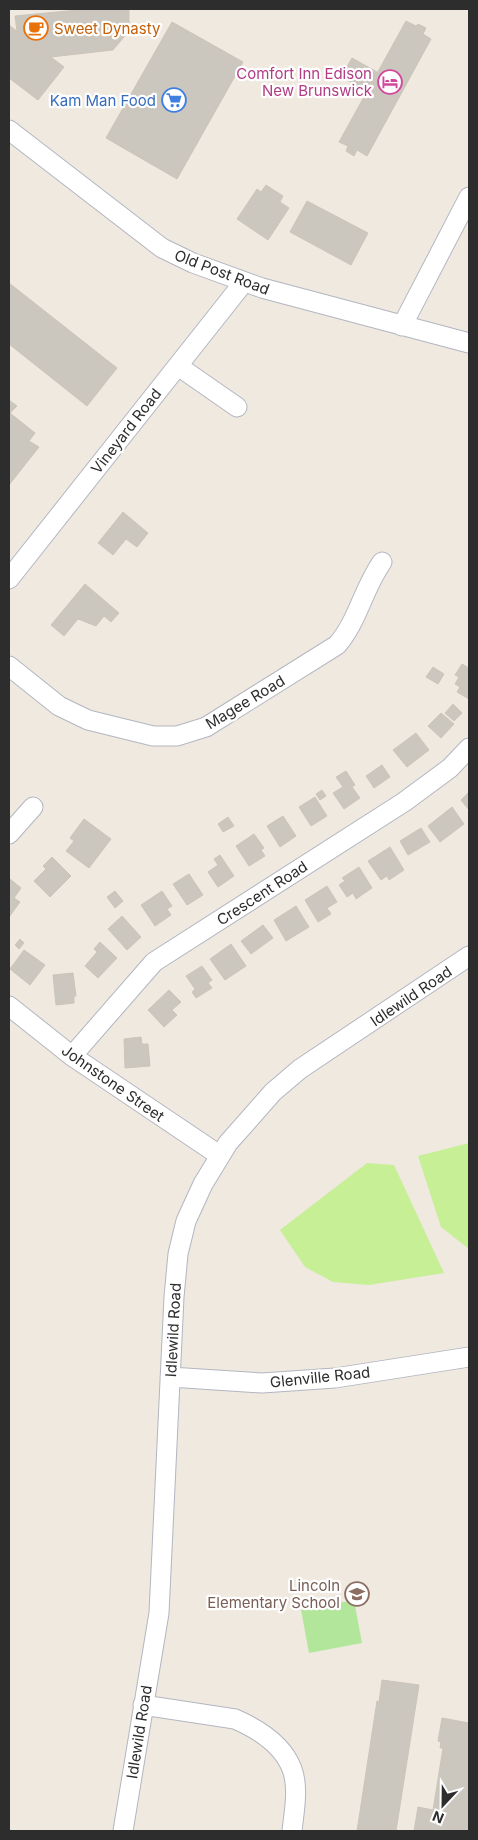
<svg xmlns="http://www.w3.org/2000/svg" width="478" height="1840" font-family="Inter,sans-serif">
<style>
.green{fill:#b2e79b}
.pitch{fill:#c6ef96}
.building{fill:#cbc7be;stroke:#cbc5b9}
.lines{fill:none;stroke-linecap:round;stroke-linejoin:round}
.minor-casing{stroke:#b3b6c1;stroke-width:21}
.minor{stroke:#fff;stroke-width:19}
.labels{text-anchor:middle;dominant-baseline:central;stroke-width:4.5;stroke-linejoin:round;paint-order:stroke}
.food-label{font-size:15px;fill:#c56008;stroke:#fff;text-anchor:start}
.hotel-label{font-size:15px;fill:#b23c85;stroke:#fff;text-anchor:end}
.shop-label{font-size:15px;fill:#366cbe;stroke:#fff;text-anchor:end}
.street-label{font-size:15px;fill:#2d2d2d;stroke:#fff}
.education-label{font-size:15px;fill:#785e54;stroke:#fff;text-anchor:end}
</style>
<rect width="100%" height="100%" fill="#efe9e0"/>
<path class="green" d="M354,1600L362,1643L309,1653L301,1610Z"/>
<path class="pitch" d="M469,1143V1249L441,1227L418,1156Z
M367,1163L394,1165L444,1273L369,1285L333,1282L305,1267L280,1230Z"/>
<path class="building" d="M88,9H129V31L113,50L51,57L17,31L15,16Z
M406,21L416,26L418,24L426,28L423,34L431,39L367,156L357,150L354,156L346,151L348,146L339,142Z
M172,22L243,62L177,179L106,138Z
M9,25L64,67L38,100L9,78Z
M352,58L377,72L367,91L341,77Z
M266,185L283,196L280,202L289,208L268,240L237,219L257,189L261,192Z
M307,201L368,233L351,265L290,232Z
M9,283L117,368L87,406L9,344Z
M9,400L17,406L10,413L35,433L29,441L39,447L9,485Z
M123,512L148,533L137,547L126,539L113,555L98,543Z
M85,584L119,613L111,622L104,616L96,626L78,619L64,636L51,625Z
M462,664L469,668V699L457,692L460,687L455,684L459,677L455,675Z
M433,667L444,674L438,684L426,677Z
M453,704L462,713L454,721L445,713Z
M441,713L454,724L441,738L428,726Z
M416,733L429,750L407,767L393,750Z
M382,765L390,777L374,788L366,776Z
M346,771L355,785L352,787L360,798L344,809L333,793L343,787L336,777Z
M322,790L326,796L320,800L316,794Z
M469,792V810L461,800Z
M315,797L327,816L311,826L299,807Z
M452,807L464,824L440,842L428,826Z
M283,816L296,836L280,847L267,826Z
M228,817L234,826L223,832L218,824Z
M84,819L111,839L89,868L66,851L74,841L70,838Z
M421,828L430,842L408,855L400,841Z
M254,834L264,848L261,850L265,856L249,866L236,846Z
M390,847L404,870L389,880L387,876L381,880L368,861Z
M220,855L234,876L218,887L208,872L218,865L214,859Z
M52,857L71,876L50,897L34,881L46,869L43,866Z
M359,867L372,888L356,899L353,893L347,897L339,885L345,881L342,878Z
M189,874L203,895L187,905L173,884Z
M10,879L21,888L14,898L20,902L9,917V881Z
M327,886L337,902L327,908L331,914L318,922L305,900Z
M115,891L123,901L115,908L107,897Z
M162,891L172,906L167,909L171,915L155,926L141,905Z
M296,906L309,927L286,941L274,920Z
M122,916L141,937L127,950L108,929Z
M263,925L273,938L251,954L241,941Z
M20,939L24,943L19,949L15,945Z
M100,942L117,958L98,978L85,966L97,952L94,949Z
M231,944L246,966L225,980L210,959Z
M24,950L45,965L30,985L10,969Z
M202,966L212,980L208,983L212,988L196,998L192,992L195,989L186,976Z
M73,973L76,996H74V1003L56,1005L53,975Z
M169,990L181,1002L172,1010L177,1015L164,1027L148,1010Z
M141,1037L142,1044H148L150,1066L125,1068L124,1039Z
M382,1680L419,1685L396,1831H357L377,1701L379,1702Z
M442,1718L469,1723V1831H414L418,1807L433,1810L443,1748H440L441,1742L438,1741Z"/>
<g class="lines">
<g class="minor-casing">
<path id="minor" d="M9,130L162,248L193,263L262,288L469,343
M402,326L469,197
M178,366L237,407
M9,579L244,282
M9,666L59,706L88,720L153,736H177L206,727L337,645C358,621 363,589 382,562
M9,834L33,807
M9,1006L72,1056L219,1155
M72,1056L154,962L404,802L450,768L469,748
M170,1377L262,1383L335,1378L469,1357
M143,1705L235,1719C258,1729 283,1745 292,1769C299,1788 294,1812 292,1831
M123,1831L159,1613L174,1297L178,1254L186,1221L203,1184L228,1143L273,1092L300,1069L469,956"/>
</g>
<use href="#minor" class="minor"/>
</g>
<defs>
<g id="cafe-ring" transform="scale(1.25)"><circle r="9.5" fill="#fff" stroke="#e8710a" stroke-width="1.5"/><path d="M-5.5-4.5H6V0H3Q3 3.5 0 3.5H-2.5Q-5.5 3.5-5.5 0ZM3-3.2v2h1.7v-2ZM-6 4.5H4V6H-6Z" fill="#e8710a"/></g>
<g id="hotel-ring" transform="scale(1.25)"><circle r="9.5" fill="#fff" stroke="#d1479c" stroke-width="1.5"/><path d="M-6-4.5h1.5V1H6V5H4.5V3h-9V5H-6ZM-4 0a1.8 1.8 0 1 1 3.6 0ZM.5 0V-2.5h3Q6-2.5 6 0Z" fill="#d1479c"/></g>
<g id="supermarket-ring" transform="scale(1.25)"><circle r="9.5" fill="#fff" stroke="#3f7fe0" stroke-width="1.5"/><path d="M-6-5.5h2.5l.6 2H6L4.5 2H-2.5L-4.4-4H-6ZM-1.5 3.2a1.3 1.3 0 1 0 .1 0ZM3 3.2a1.3 1.3 0 1 0 .1 0Z" fill="#3f7fe0"/></g>
<g id="school-ring" transform="scale(1.25)"><circle r="9.5" fill="#fff" stroke="#8d6e63" stroke-width="1.5"/><path d="M0-5L7-2L0 1L-7-2ZM-4 1L0 2.5L4 1V4Q0 6-4 4Z" fill="#8d6e63"/></g>
</defs>
<g fill-rule="evenodd">
<use href="#cafe-ring" x="36" y="28"/>
<use href="#hotel-ring" x="390" y="82"/>
<use href="#supermarket-ring" x="174" y="100"/>
<use href="#school-ring" x="357" y="1594"/>
</g>
<g class="labels">
<g class="food-label">
<text x="54" y="28">Sweet Dynasty</text>
</g>
<g class="hotel-label">
<text x="372" y="73">Comfort Inn Edison<tspan x="372" dy="17">New Brunswick</tspan></text>
</g>
<g class="shop-label">
<text x="156" y="100">Kam Man Food</text>
</g>
<g class="street-label">
<text transform="translate(222 272) rotate(21)">Old Post Road</text>
<text transform="translate(126 431) rotate(-52)">Vineyard Road</text>
<text transform="translate(245 702) rotate(-31)">Magee Road</text>
<text transform="translate(262 893) rotate(-33)">Crescent Road</text>
<text transform="translate(411 996) rotate(-34)">Idlewild Road</text>
<text transform="translate(113 1083) rotate(35)">Johnstone Street</text>
<text transform="translate(173 1330) rotate(-87)">Idlewild Road</text>
<text transform="translate(320 1377) rotate(-6)">Glenville Road</text>
<text transform="translate(139 1732) rotate(-81)">Idlewild Road</text>
</g>
<g class="education-label">
<text x="340" y="1585">Lincoln<tspan x="340" dy="17">Elementary School</tspan></text>
</g>
</g>
<rect width="478" height="1840" fill="none" stroke="#2d2d2d" stroke-width="20"/>
<g transform="translate(443 1805) rotate(202)" stroke="#ffffff" stroke-width="4" paint-order="stroke">
<path d="M0-4L9 19L0 12L-9 19Z" fill="#2d2d2d"/>
<text y="-8" font-size="14" font-weight="bold" text-anchor="middle" fill="#2d2d2d">N</text>
</g>
</svg>
